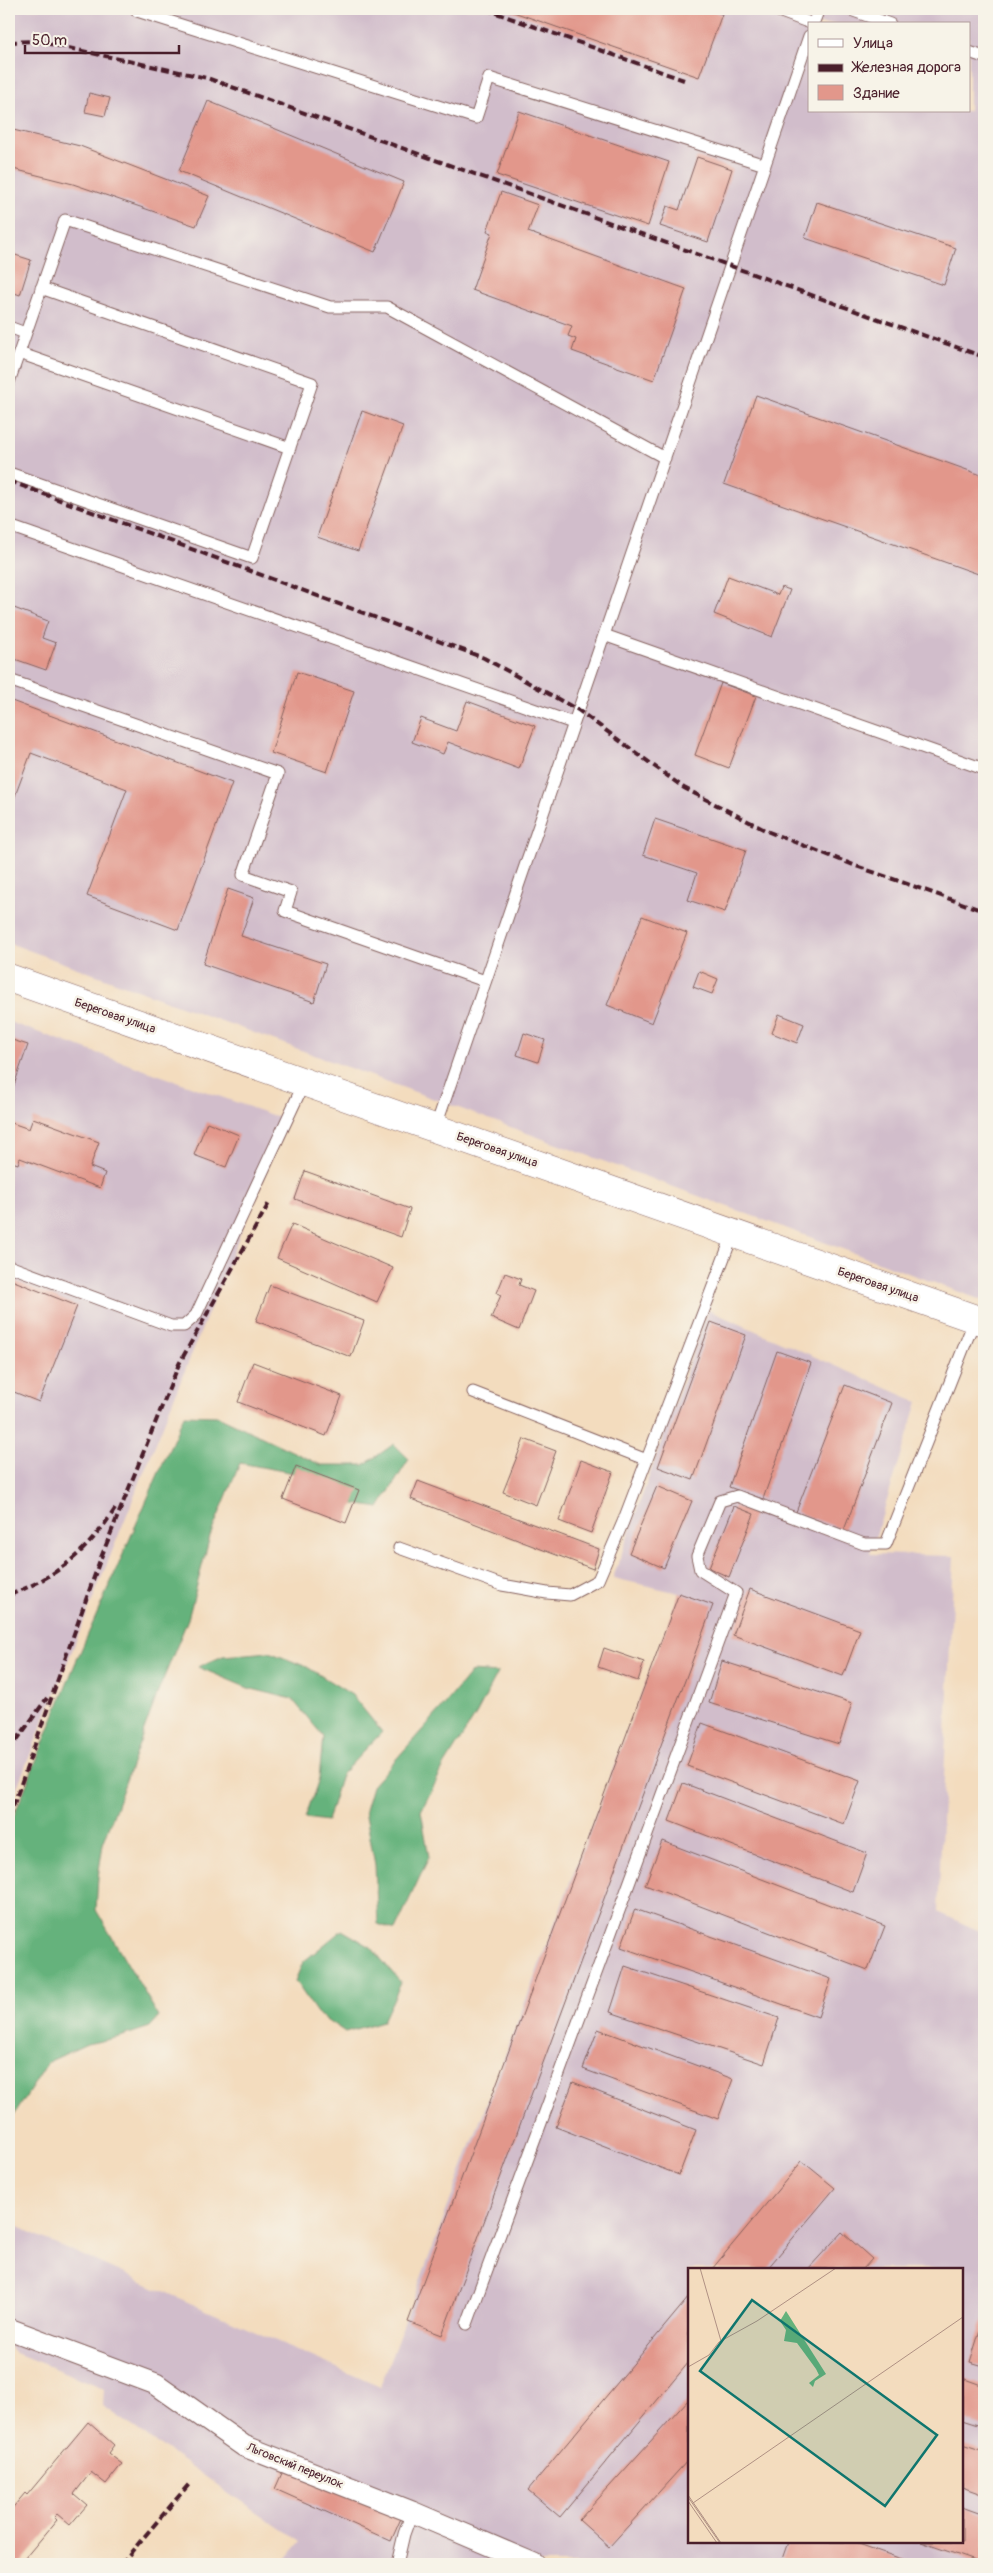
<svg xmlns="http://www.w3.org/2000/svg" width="993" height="2573" font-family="Pangolin,sans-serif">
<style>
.industrial{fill:#d1bdcb;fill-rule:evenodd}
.forest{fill:#65b27b;stroke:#586853}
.building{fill:#e2978b}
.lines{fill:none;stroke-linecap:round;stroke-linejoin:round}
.service-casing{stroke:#85615e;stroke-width:13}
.minor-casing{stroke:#85615e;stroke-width:23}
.tertiary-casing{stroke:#85615e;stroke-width:29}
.service{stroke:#fff;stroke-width:11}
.minor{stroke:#fff;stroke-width:21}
.tertiary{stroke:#fff;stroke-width:28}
.rail{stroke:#4a1f2b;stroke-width:4;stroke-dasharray:8 4;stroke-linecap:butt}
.labels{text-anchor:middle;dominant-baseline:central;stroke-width:5;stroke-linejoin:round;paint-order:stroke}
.street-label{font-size:12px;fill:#4a1f2b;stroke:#f7f3e8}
.inset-road{fill:none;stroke:#af9083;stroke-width:1}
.view{fill:#0f766e;fill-opacity:0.15;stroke:#0f766e;stroke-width:2.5}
.inset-edge{fill:none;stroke:#4a1f2b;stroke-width:2.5}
</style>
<rect width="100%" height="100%" fill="#f7f3e8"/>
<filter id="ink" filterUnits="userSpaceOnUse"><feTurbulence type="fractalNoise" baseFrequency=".02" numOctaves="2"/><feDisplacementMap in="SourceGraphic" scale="10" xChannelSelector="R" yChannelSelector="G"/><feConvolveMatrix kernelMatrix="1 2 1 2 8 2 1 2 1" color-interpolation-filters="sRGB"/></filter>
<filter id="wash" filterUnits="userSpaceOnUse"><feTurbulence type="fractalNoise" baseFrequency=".0096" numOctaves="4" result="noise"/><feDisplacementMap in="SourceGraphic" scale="20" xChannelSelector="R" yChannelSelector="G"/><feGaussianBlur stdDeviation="1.12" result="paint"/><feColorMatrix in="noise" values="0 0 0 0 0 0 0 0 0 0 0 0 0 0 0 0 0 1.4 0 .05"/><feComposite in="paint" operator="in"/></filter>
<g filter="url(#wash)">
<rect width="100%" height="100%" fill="#f3dcbe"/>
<path class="industrial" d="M9,9H984V1301L9,943ZM809,24H969V111H809Z
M9,1022L286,1120L9,1807Z
M708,1310L918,1402L870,1554L954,1556L938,1912L984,1933V2564H798L782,2559L777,2564H282L300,2542L103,2406L104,2388L13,2352L9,2346V2223L380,2387L679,1593L613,1578ZM689,2269H962V2542H689Z"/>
<path class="forest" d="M184,1415L218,1416L321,1465H364L394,1444L409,1459L379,1508L354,1504L310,1476L240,1463L210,1536L188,1619L158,1692L103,1844L98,1877L96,1910L159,2017L150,2027L120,2037L87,2044L48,2062L10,2122L9,2130V1828L75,1664Z
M269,1652L307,1667L352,1695L382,1732L341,1775L327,1821L305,1818L319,1779L323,1736L292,1699L248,1688L198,1667L223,1656Z
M472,1671L498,1673L477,1713L444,1766L421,1811L429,1857L395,1930L378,1924L375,1865L365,1810L372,1786L441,1709Z
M342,1930L371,1947L401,1983L383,2021L345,2032L317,2013L295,1981L303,1962Z"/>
<g id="blocks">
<path class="building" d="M505,9H707L722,14L699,77Z
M89,93L110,98L105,116L85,112Z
M208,101L404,182L375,252L179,171Z
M519,111L669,162L648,226L497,175Z
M9,129L80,146L209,196L196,226L73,184L9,168Z
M697,157L732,169L708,242L660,226L667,206L679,210Z
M501,192L538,205L528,232L686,289L654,380L572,351L576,339L568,336L572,326L472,290L492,233L487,231Z
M817,202L956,248L944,285L805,238Z
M9,253L31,260L20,295L9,291Z
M756,395L984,476V576L724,484Z
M362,411L403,426L358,551L317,537Z
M728,576L778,595L781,587L790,590L772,637L714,614Z
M14,608L48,621L42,638L56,643L46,670L9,657V622Z
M297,672L354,691L327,772L271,753Z
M721,683L756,696L729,768L695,755Z
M9,700L232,783L178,930L87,896L127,789L31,753L9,812Z
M467,701L535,726L519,769L448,742L443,754L412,742L421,718L456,731Z
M655,819L746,850L725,912L688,900L697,873L643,855Z
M228,889L254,898L241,936L326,964L314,1002L203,964Z
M642,916L687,933L652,1023L607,1005Z
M699,971L718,979L712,994L693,987Z
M779,1014L804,1024L797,1043L772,1033Z
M524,1033L545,1040L538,1062L517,1055Z
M9,1039L28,1045L13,1088L9,1087Z
M33,1118L99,1142L90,1167L105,1173L100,1188L20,1158L18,1164L9,1161V1122L29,1129Z
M207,1122L239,1135L226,1167L194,1155Z
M305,1171L410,1209L401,1237L295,1199Z
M292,1224L393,1268L377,1302L277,1258Z
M505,1273L521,1279L519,1285L534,1291L519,1330L491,1318L501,1295L497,1293Z
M9,1279L77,1306L39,1402L9,1390Z
M270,1285L364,1321L351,1357L256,1321Z
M711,1322L746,1335L693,1480L658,1467Z
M777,1351L811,1363L763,1499L729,1487Z
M253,1362L342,1396L326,1436L238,1402Z
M845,1385L892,1403L844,1530L796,1512Z
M524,1439L556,1451L536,1505L503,1492Z
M581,1460L613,1472L591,1533L559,1521Z
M296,1466L359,1490L346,1523L283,1499Z
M418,1481L599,1549L593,1569L411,1499Z
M657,1486L692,1501L664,1568L629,1553Z
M734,1506L754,1514L729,1577L709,1568Z
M750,1589L860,1630L843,1676L733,1635Z
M679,1593L713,1605L442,2335L408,2322Z
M604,1648L644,1662L638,1681L598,1667Z
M722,1661L852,1703L839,1744L709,1703Z
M702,1723L860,1781L844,1824L687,1766Z
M683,1783L867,1853L853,1892L669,1821Z
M662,1841L885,1926L868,1970L645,1885Z
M635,1909L831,1979L818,2017L621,1947Z
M625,1966L779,2018L764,2064L610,2012Z
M598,2029L733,2079L718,2119L583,2069Z
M573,2082L696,2130L679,2175L556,2127Z
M802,2161L835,2188L767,2269H712Z
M842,2232L872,2259L863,2269H808Z
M689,2297V2362L560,2517L528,2490Z
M984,2317V2366L970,2362Z
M962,2378L984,2386V2427L962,2420Z
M689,2399V2459L609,2547L579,2520Z
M88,2422L114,2445L108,2453L122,2464L106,2484L91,2472L74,2494L87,2505L70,2525L57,2514L54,2517L57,2520L20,2564H17L9,2557V2512L25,2493L27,2495Z
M962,2445L984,2452V2495L962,2487Z
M290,2455L406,2507L391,2541L275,2489Z
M962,2507L984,2515V2564L921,2542H962Z
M788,2542H853L916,2564H797L782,2559Z"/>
</g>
</g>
<g filter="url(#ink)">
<use href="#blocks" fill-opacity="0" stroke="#85615e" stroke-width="1"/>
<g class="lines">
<g class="service-casing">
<path id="service" d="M773,9L813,24L819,9
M848,9L890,24
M137,11L476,118L489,78L765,165
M969,52L984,57
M9,327L25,333
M19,353L290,448
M9,382L65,220L330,307H387L665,458
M9,473L252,558L312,383L41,288
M9,526L573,723
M604,635L984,769
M9,680L278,774L243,875L291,892L285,911L485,981
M435,1129L809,36
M9,1266L171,1326H184L196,1315L304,1083
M473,1392L647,1460
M399,1548L502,1585L547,1593L570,1595L598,1580L623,1522L733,1234
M467,2324L736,1593L700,1570L697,1556L720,1501L737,1496L864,1544H886L975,1319
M397,2564L404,2534L412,2512"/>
</g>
<g class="minor-casing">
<path id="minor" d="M9,2329L156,2384L244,2446L412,2512L534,2564"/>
</g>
<g class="tertiary-casing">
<path id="tertiary" d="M9,978L984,1322"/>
</g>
<use href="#service" class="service"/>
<use href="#minor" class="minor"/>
<use href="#tertiary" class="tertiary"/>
<path class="rail" d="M485,9L684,80
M9,42L36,41L207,78L984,357
M9,481L484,658L578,710L684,788L769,832L856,866L984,911
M9,1595C57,1577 87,1552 115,1509
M9,1751L47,1698
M9,1818L100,1560L179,1364L269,1203
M121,2564L190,2483"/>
</g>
</g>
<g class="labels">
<g class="street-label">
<text transform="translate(115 1016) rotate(19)">Береговая улица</text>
<text transform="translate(497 1150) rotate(19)">Береговая улица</text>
<text transform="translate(878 1285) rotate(19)">Береговая улица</text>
<text transform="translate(295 2466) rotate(22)">Льговский переулок</text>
</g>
</g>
<g transform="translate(688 2268)">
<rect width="275" height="275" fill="#f3dcbe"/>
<path d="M98,43L138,106L127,113L125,119L121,115L131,107L128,101L109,75L96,73L98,62L92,53Z" fill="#65b27b"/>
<path class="inset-road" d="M12,0L33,73M0,99L21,87L31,74L69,53L148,0M0,227L33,275M0,229L32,275M0,233L29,275M5,235L275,49"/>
<path class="view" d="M64,32L249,167L197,238L12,103Z"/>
<rect width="275" height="275" class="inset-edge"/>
</g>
<rect width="993" height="2573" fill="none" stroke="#f7f3e8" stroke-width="30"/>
<rect x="808" y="22" width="162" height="90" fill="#f7f3e8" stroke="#b29e9c"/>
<rect x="818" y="39" width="25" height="8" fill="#ffffff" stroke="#b29e9c"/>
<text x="853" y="48" font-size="15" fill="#4a1f2b">Улица</text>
<rect x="818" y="64" width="25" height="8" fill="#4a1f2b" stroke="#b29e9c"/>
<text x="853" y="72" font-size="15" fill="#4a1f2b">Железная дорога</text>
<rect x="818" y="85" width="25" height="15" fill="#e2978b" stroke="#b29e9c"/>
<text x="853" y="98" font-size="15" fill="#4a1f2b">Здание</text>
<path d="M25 45v8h154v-8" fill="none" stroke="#4a1f2b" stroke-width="2.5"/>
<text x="32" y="45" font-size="15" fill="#4a1f2b" stroke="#f7f3e8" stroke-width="4" paint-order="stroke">50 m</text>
</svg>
